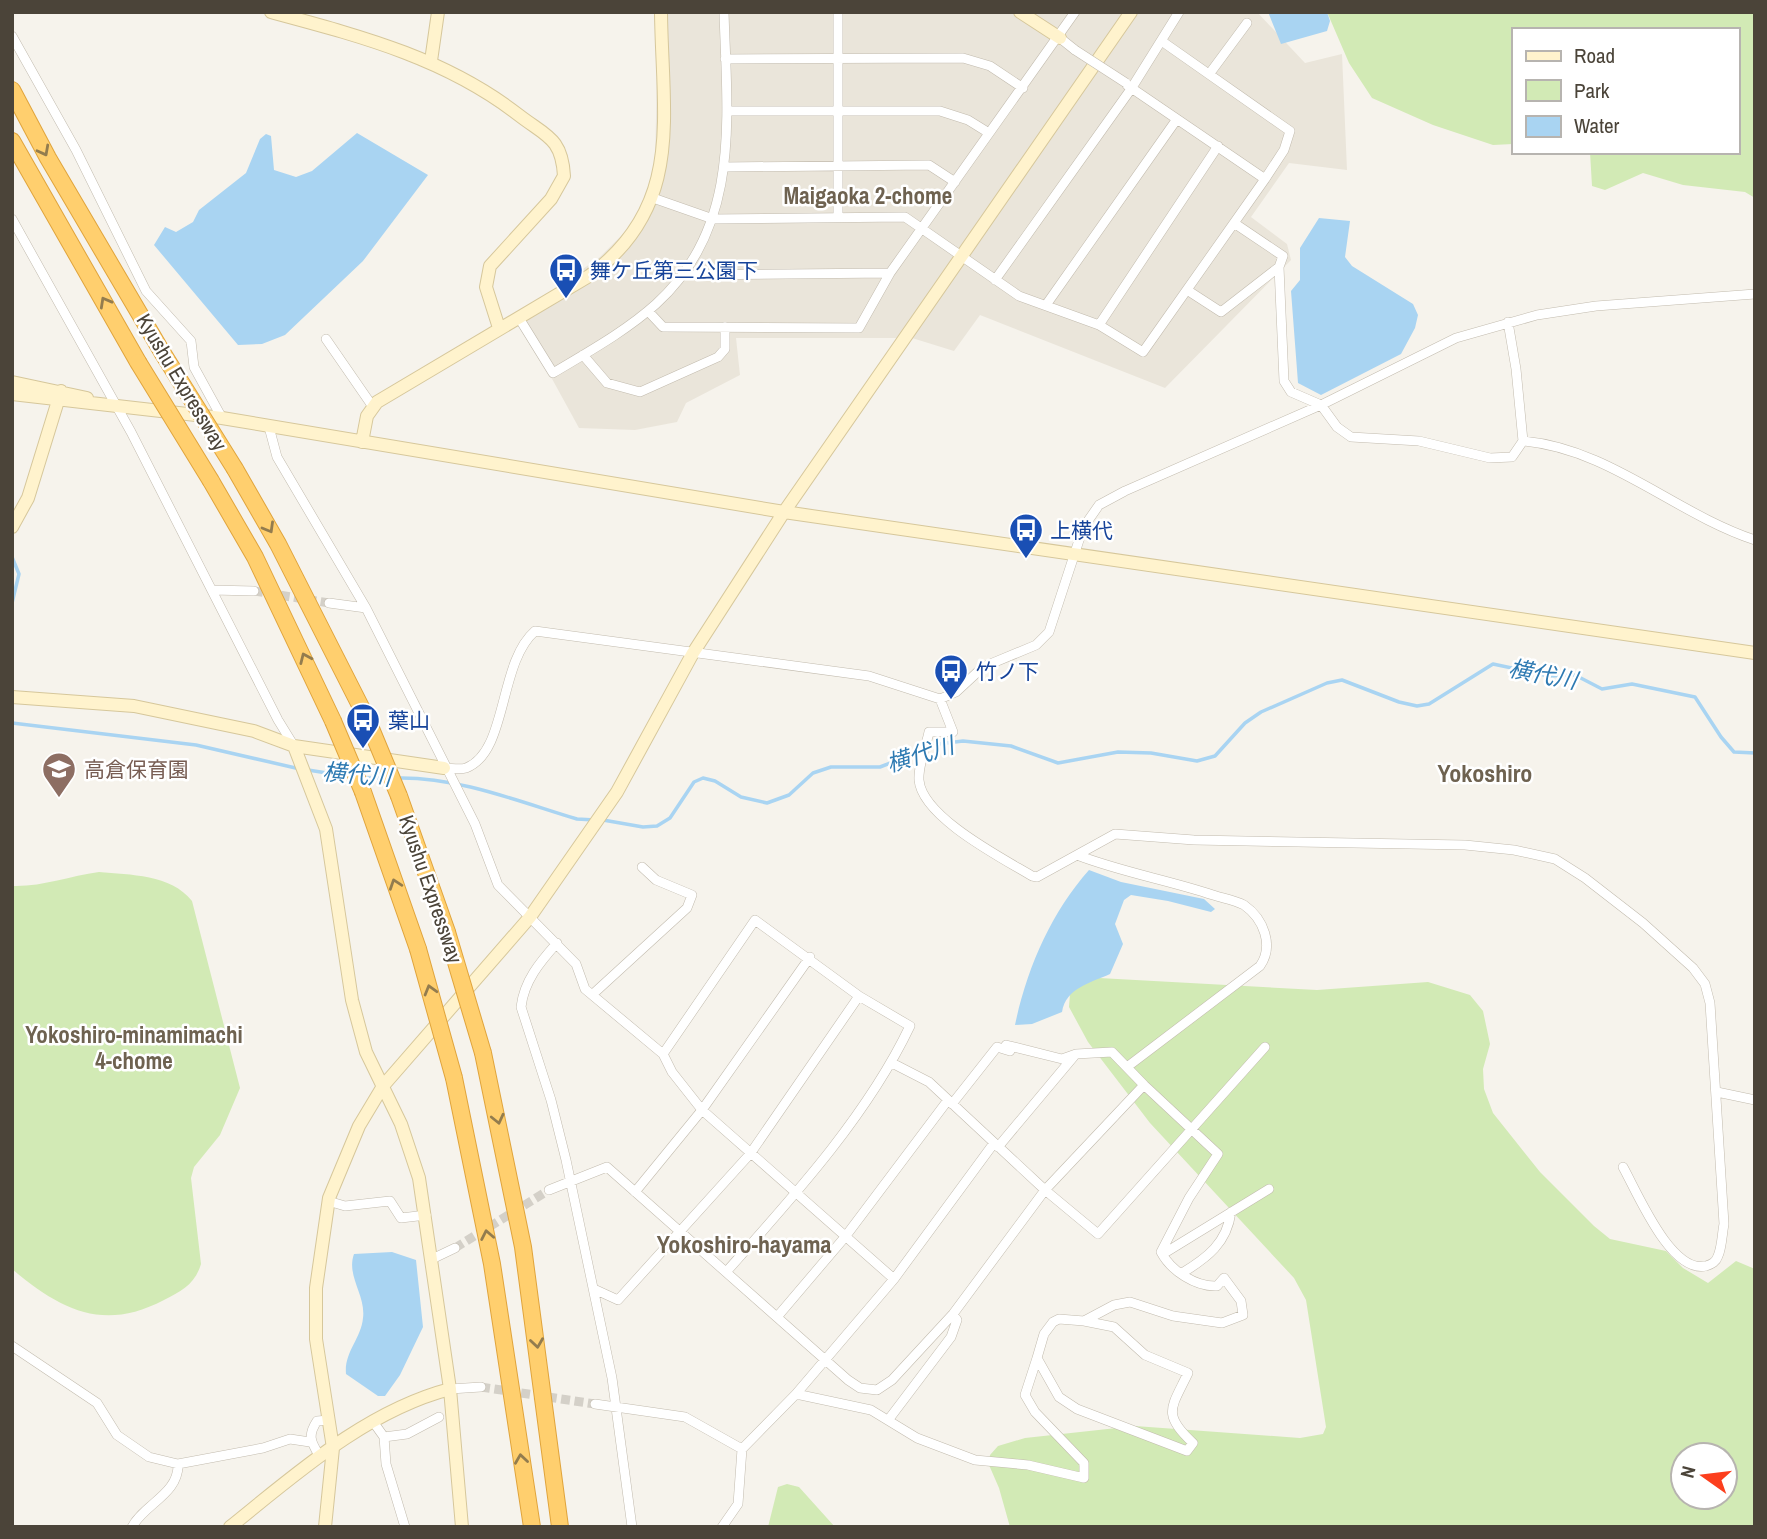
<svg xmlns="http://www.w3.org/2000/svg" width="1767" height="1539" font-family="'Archivo Narrow','Noto Sans JP',sans-serif">
<style>
.residential{fill:#eae5da}
.green{fill:#d2eab5;fill-rule:evenodd}
.water{fill:#a9d4f2}
.lines{fill:none;stroke-linecap:round;stroke-linejoin:round}
.stream{stroke:#a9d4f2;stroke-width:3.5}
.street-tunnel{stroke:#d4d0c8;stroke-width:9;stroke-dasharray:9 4.5;stroke-linecap:butt}
.street-casing{stroke:#c2bbae;stroke-width:10}
.secondary-casing{stroke:#d6c79b;stroke-width:14}
.highway-casing{stroke:#e0a43c;stroke-width:18}
.street{stroke:#fff;stroke-width:9}
.secondary{stroke:#fff3cd;stroke-width:12}
.highway{stroke:#ffcf6e;stroke-width:16}
.street-bridge-casing{stroke:#c2bbae;stroke-width:10;stroke-linecap:butt}
.highway-bridge-casing{stroke:#e0a43c;stroke-width:18;stroke-linecap:butt}
.street-bridge{stroke:#fff;stroke-width:9}
.highway-bridge{stroke:#ffcf6e;stroke-width:16}
.oneway{stroke:#937c4e}
.labels{text-anchor:middle;dominant-baseline:central;stroke-width:5;stroke-linejoin:round;paint-order:stroke}
.transit-label{font-size:21px;fill:#164399;stroke:#fff;text-anchor:start}
.street-label{font-size:21px;fill:#4b4439;stroke:#fff}
.education-label{font-size:21px;fill:#785e54;stroke:#fff;text-anchor:start}
.neighbourhood-label{font-size:23px;font-weight:bold;fill:#6e6250;stroke:#fff}
.water-label{font-size:23px;font-style:italic;fill:#2e7ab2;stroke:#fff}
.quarter-label{font-size:24px;font-weight:bold;fill:#6e6250;stroke:#fff}
</style>
<rect width="100%" height="100%" fill="#f6f3ec"/>
<path class="residential" d="M658,12H1257L1305,63L1342,54L1347,170L1289,163L1251,217L1287,244L1291,260L1165,388L980,315L954,351L912,338H736L740,375L686,403L677,422L635,430L579,428L517,315L600,257L634,223L655,169Z"/>
<path class="green" d="M1327,12H1755V198L1745,192L1683,185L1643,173L1605,190L1592,186L1590,152H1737V30H1513V144L1493,145L1433,125L1372,98L1349,63Z
M99,872C130,875 171,874 192,901L240,1088L220,1135L194,1167L191,1178L201,1264C195,1284 182,1291 164,1300C103,1332 61,1310 12,1269V886C42,887 69,876 99,872Z
M1081,977L1317,990L1428,982L1470,995L1483,1011L1490,1044L1483,1069L1484,1089L1493,1113L1540,1172L1594,1226L1610,1239L1666,1251L1683,1268L1708,1283L1736,1261L1755,1269V1527H1010L999,1488L989,1465L990,1455L998,1446L1025,1438L1135,1426L1300,1438L1323,1434L1326,1427L1306,1300L1294,1278L1150,1123L1088,1042L1069,1007L1070,994ZM1683,1455H1725V1497H1683Z
M787,1484L799,1487L835,1527H768L778,1487Z"/>
<path class="water" d="M1268,12H1327L1330,21L1327,31L1281,44Z
M357,133L428,175L363,261L285,335L262,344L238,345L154,245L165,227L176,232L193,222L199,210L246,173L260,139L266,134L271,136L274,170L296,177L312,171Z
M1319,218L1350,221L1345,257L1352,266L1413,304L1418,315L1415,328L1401,354L1321,395L1298,383L1291,291L1300,280V248Z
M1089,870L1121,882L1204,899L1215,909L1211,912L1168,901L1131,895L1124,900L1115,924L1123,944L1110,974C1090,983 1066,988 1062,1012L1032,1024L1015,1025C1027,968 1051,913 1089,870Z
M392,1252L416,1260L423,1327L400,1375L385,1396H378L346,1374C344,1352 361,1339 363,1318C366,1295 346,1276 354,1254Z"/>
<g class="lines">
<path class="stream" d="M12,557L19,574L12,603
M12,723L196,745L300,769
M308,770L352,777
M363,778H387
M398,778C459,777 520,802 577,819L595,820
M603,820L643,827L657,826L670,818L694,782L703,778L715,781L741,797L767,803L789,795L813,773L831,767H880L939,744L963,741L1011,746L1058,763L1118,752L1151,753L1197,761L1215,756L1245,723L1261,712L1327,683L1342,680L1399,702L1417,706L1429,704L1493,664L1549,676L1575,675L1602,689L1632,684L1695,697L1721,737L1734,752L1755,753"/>
<path class="street-tunnel" d="M254,591L329,603
M455,1248L549,1190
M481,1387L595,1404"/>
<g class="street-casing">
<path id="street" d="M12,36L76,150L146,291L191,341L194,367L222,418
M1060,38L1075,50
M725,59L963,58L990,66L1023,88
M1210,73L1247,23
M1127,85L1265,179
M727,111H940L968,120L989,133
M725,167L929,165L955,182
M653,198L713,219L905,217L1019,296L1099,325L1143,352L1265,179L1284,150L1290,131L1163,42
M838,217V12
M12,219L131,432L278,720L294,746
M1234,223L1283,256L1279,267L1284,381L1291,392L1321,405L1337,427L1351,437L1419,441L1490,458L1512,457L1523,441L1516,369L1508,322
M683,275L890,273
M995,280L1131,89L1179,12
M1187,290L1221,312L1279,267
M1046,305L1177,119
M648,311L663,327L859,328L890,273L1075,12
M519,318L553,373C588,352 626,331 656,304C742,226 727,117 724,12
M1099,325L1218,146
M326,339L373,407
M583,355L607,383L640,392L718,357L725,349V327
M269,427L277,457L366,608L475,824L498,885L576,964L585,989L663,1054L672,1072L702,1110L894,1279
M1523,441C1610,449 1674,513 1755,540
M212,590L254,591
M329,603L366,608
M940,699L953,732H929C926,747 918,765 919,780C922,817 1002,858 1032,876L1037,877L1115,834L1194,840L1465,845L1514,850L1555,859L1585,878L1643,923L1693,968L1705,984L1710,1003L1724,1224C1722,1234 1722,1247 1718,1256C1716,1262 1712,1264 1706,1266C1671,1274 1638,1194 1623,1167
M444,768C451,768 460,770 466,768C508,752 498,663 535,631L869,676L940,699L956,692L983,667L1036,645L1049,632L1083,528L1099,505L1125,491L1321,405L1456,338L1537,315L1596,306L1755,294
M1077,855C1121,872 1168,880 1213,895C1222,898 1235,900 1244,905C1264,919 1274,946 1260,966L1127,1067
M557,943C540,962 524,981 521,1007L551,1100L566,1160L612,1378L632,1527
M593,994L687,908L692,895L656,880L642,867
M663,1054L755,920L859,996L910,1026C867,1116 793,1197 727,1271
M892,1063L929,1082L1045,1190L1098,1234L1265,1047
M1717,1092L1755,1100
M952,1104L997,1047L1010,1051
M998,1147L1075,1055
M549,1190L607,1167L848,1380L860,1388L877,1390L892,1380L953,1314L1045,1190L1144,1085L1112,1052L1076,1054L1062,1059L1006,1045
M635,1192L702,1110L810,957
M328,1201L345,1206L390,1201L401,1218L426,1215
M1163,1254L1269,1189
M432,1259L455,1248
M1182,1273C1207,1258 1227,1243 1231,1212
M594,1289L618,1300L750,1154L859,996
M777,1317L845,1237L948,1100
M12,1346L97,1403L117,1435L149,1457L178,1464L263,1448L290,1439L310,1442
M1037,1358L1044,1334L1053,1322L1059,1319L1084,1321L1114,1305L1130,1302L1173,1316L1222,1323L1243,1315L1241,1301L1224,1278L1217,1286C1196,1287 1171,1271 1161,1252L1189,1198L1218,1154L1144,1085
M450,1389L481,1387
M796,1394L894,1279L994,1143
M595,1404L685,1417L742,1449L796,1394L871,1410L917,1438L975,1460L1028,1465L1084,1478V1463L1035,1412L1025,1395L1037,1358L1059,1397L1077,1409L1187,1451L1193,1443C1161,1414 1172,1407 1188,1373L1145,1355L1114,1327L1084,1321
M889,1419L951,1337L957,1320L953,1314
M374,1423L384,1437L386,1464L405,1527
M384,1437L407,1434L439,1417
M320,1457C311,1442 307,1436 317,1421L329,1420
M132,1527C144,1504 179,1494 178,1464
M722,1527L738,1504L742,1449"/>
</g>
<g class="secondary-casing">
<path id="secondary" d="M271,12C360,36 446,58 520,116C546,136 562,138 564,176L551,199L490,266L486,287L499,328
M1020,12L1060,38
M431,61L438,12
M12,382L87,398
M12,394L222,418L784,512L1755,653
M362,442L367,416L377,402L589,276C685,206 662,116 661,12
M12,527L28,498L61,391
M12,697L134,706L254,731L294,746L444,768
M294,746L326,829L352,1000L366,1052L401,1124L419,1178L450,1389L462,1527
M230,1527C296,1474 366,1411 450,1389
M325,1527L333,1448L316,1339V1288L329,1198L359,1126L383,1086L530,917L617,792L693,653L784,512L1131,12"/>
</g>
<g class="highway-casing">
<path id="highway" d="M12,90L48,158L162,352
M12,141L138,362
M235,469L278,544L367,719
M211,481L255,557L333,721
M363,792L418,949
M399,796L447,932
M483,1053L523,1247L560,1527
M454,1078L492,1264L532,1527"/>
</g>
<use href="#street" class="street"/>
<use href="#secondary" class="secondary"/>
<use href="#highway" class="highway"/>
<g class="street-bridge-casing">
<path id="street-bridge" d="M1075,50L1126,83"/>
</g>
<g class="highway-bridge-casing">
<path id="highway-bridge" d="M162,352L235,469
M138,362L211,481
M367,719L399,796
M333,721L363,792
M447,932L483,1053
M418,949L454,1078"/>
</g>
<use href="#street-bridge" class="street-bridge"/>
<use href="#highway-bridge" class="highway-bridge"/>
</g>
<defs><path id="oneway-chevron" d="M-2-3.5L2.5 0L-2 3.5" fill="none" stroke-width="1.6" stroke-linecap="round" stroke-linejoin="round" transform="scale(1.75)"/></defs>
<g class="oneway">
<use href="#oneway-chevron" transform="translate(44 151) rotate(62)"/>
<use href="#oneway-chevron" transform="translate(105 302) rotate(-119)"/>
<use href="#oneway-chevron" transform="translate(269 528) rotate(60)"/>
<use href="#oneway-chevron" transform="translate(305 658) rotate(-114)"/>
<use href="#oneway-chevron" transform="translate(395 884) rotate(-109)"/>
<use href="#oneway-chevron" transform="translate(430 990) rotate(-106)"/>
<use href="#oneway-chevron" transform="translate(498 1119) rotate(77)"/>
<use href="#oneway-chevron" transform="translate(487 1235) rotate(-101)"/>
<use href="#oneway-chevron" transform="translate(537 1343) rotate(82)"/>
<use href="#oneway-chevron" transform="translate(521 1459) rotate(-98)"/>
</g>
<defs>
<g id="bus-pin" transform="scale(1.75)"><path d="M0 17L-7.5 6A9.5 9.5 0 1 1 7.5 6Z" fill="#1a4fb4" stroke="#fff"/><path d="M-5-6H5V4H4V6H2V4H-2V6H-4V4H-5ZM-3.5-4V0h7V-4ZM-3.5 1.2v1.5H-2V1.2ZM2 1.2v1.5H3.5V1.2Z" fill="#fff"/></g>
<g id="school-pin" transform="scale(1.75)"><path d="M0 17L-7.5 6A9.5 9.5 0 1 1 7.5 6Z" fill="#8d6e63" stroke="#fff"/><path d="M0-5L7-2L0 1L-7-2ZM-4 1L0 2.5L4 1V4Q0 6-4 4Z" fill="#fff"/></g>
</defs>
<g fill-rule="evenodd">
<use href="#bus-pin" x="566" y="270"/>
<use href="#bus-pin" x="1026" y="530"/>
<use href="#bus-pin" x="951" y="671"/>
<use href="#bus-pin" x="363" y="720"/>
<use href="#school-pin" x="59" y="769"/>
</g>
<g class="labels">
<g class="transit-label">
<text x="590" y="270">舞ケ丘第三公園下</text>
<text x="1050" y="530">上横代</text>
<text x="976" y="671">竹ノ下</text>
<text x="388" y="720">葉山</text>
</g>
<g class="street-label">
<text transform="translate(182 382) rotate(59)">Kyushu Expressway</text>
<text transform="translate(431 889) rotate(71)">Kyushu Expressway</text>
</g>
<g class="education-label">
<text x="84" y="769">高倉保育園</text>
</g>
<g class="neighbourhood-label">
<text x="868" y="195">Maigaoka 2-chome</text>
<text x="134" y="1034">Yokoshiro-minamimachi<tspan x="134" dy="26">4-chome</tspan></text>
</g>
<g class="water-label">
<text transform="translate(1543 674) rotate(11)">横代川</text>
<text transform="translate(920 754) rotate(-17)">横代川</text>
<text transform="translate(357 774) rotate(5)">横代川</text>
</g>
<g class="quarter-label">
<text x="1485" y="773">Yokoshiro</text>
<text x="744" y="1244">Yokoshiro-hayama</text>
</g>
</g>
<rect width="1767" height="1539" fill="none" stroke="#4b4439" stroke-width="28"/>
<rect x="1512" y="28" width="228" height="126" fill="#ffffff" stroke="#b7b4b0" stroke-width="2"/>
<rect x="1526" y="51" width="35" height="10" fill="#fff3cd" stroke="#b7b4b0" stroke-width="2"/>
<text x="1574" y="63" font-size="21" fill="#4b4439">Road</text>
<rect x="1526" y="80" width="35" height="21" fill="#d2eab5" stroke="#b7b4b0" stroke-width="2"/>
<text x="1574" y="98" font-size="21" fill="#4b4439">Park</text>
<rect x="1526" y="116" width="35" height="21" fill="#a9d4f2" stroke="#b7b4b0" stroke-width="2"/>
<text x="1574" y="133" font-size="21" fill="#4b4439">Water</text>
<g transform="translate(1704 1476) rotate(284)"><circle r="33" fill="#ffffff" stroke="#b7b4b0" stroke-width="2"/>
<path d="M0-5L12 26L0 18L-12 26Z" fill="#fc3f1d"/>
<text y="-10" font-size="19" font-weight="bold" text-anchor="middle" fill="#4b4439">N</text>
</g>
</svg>
